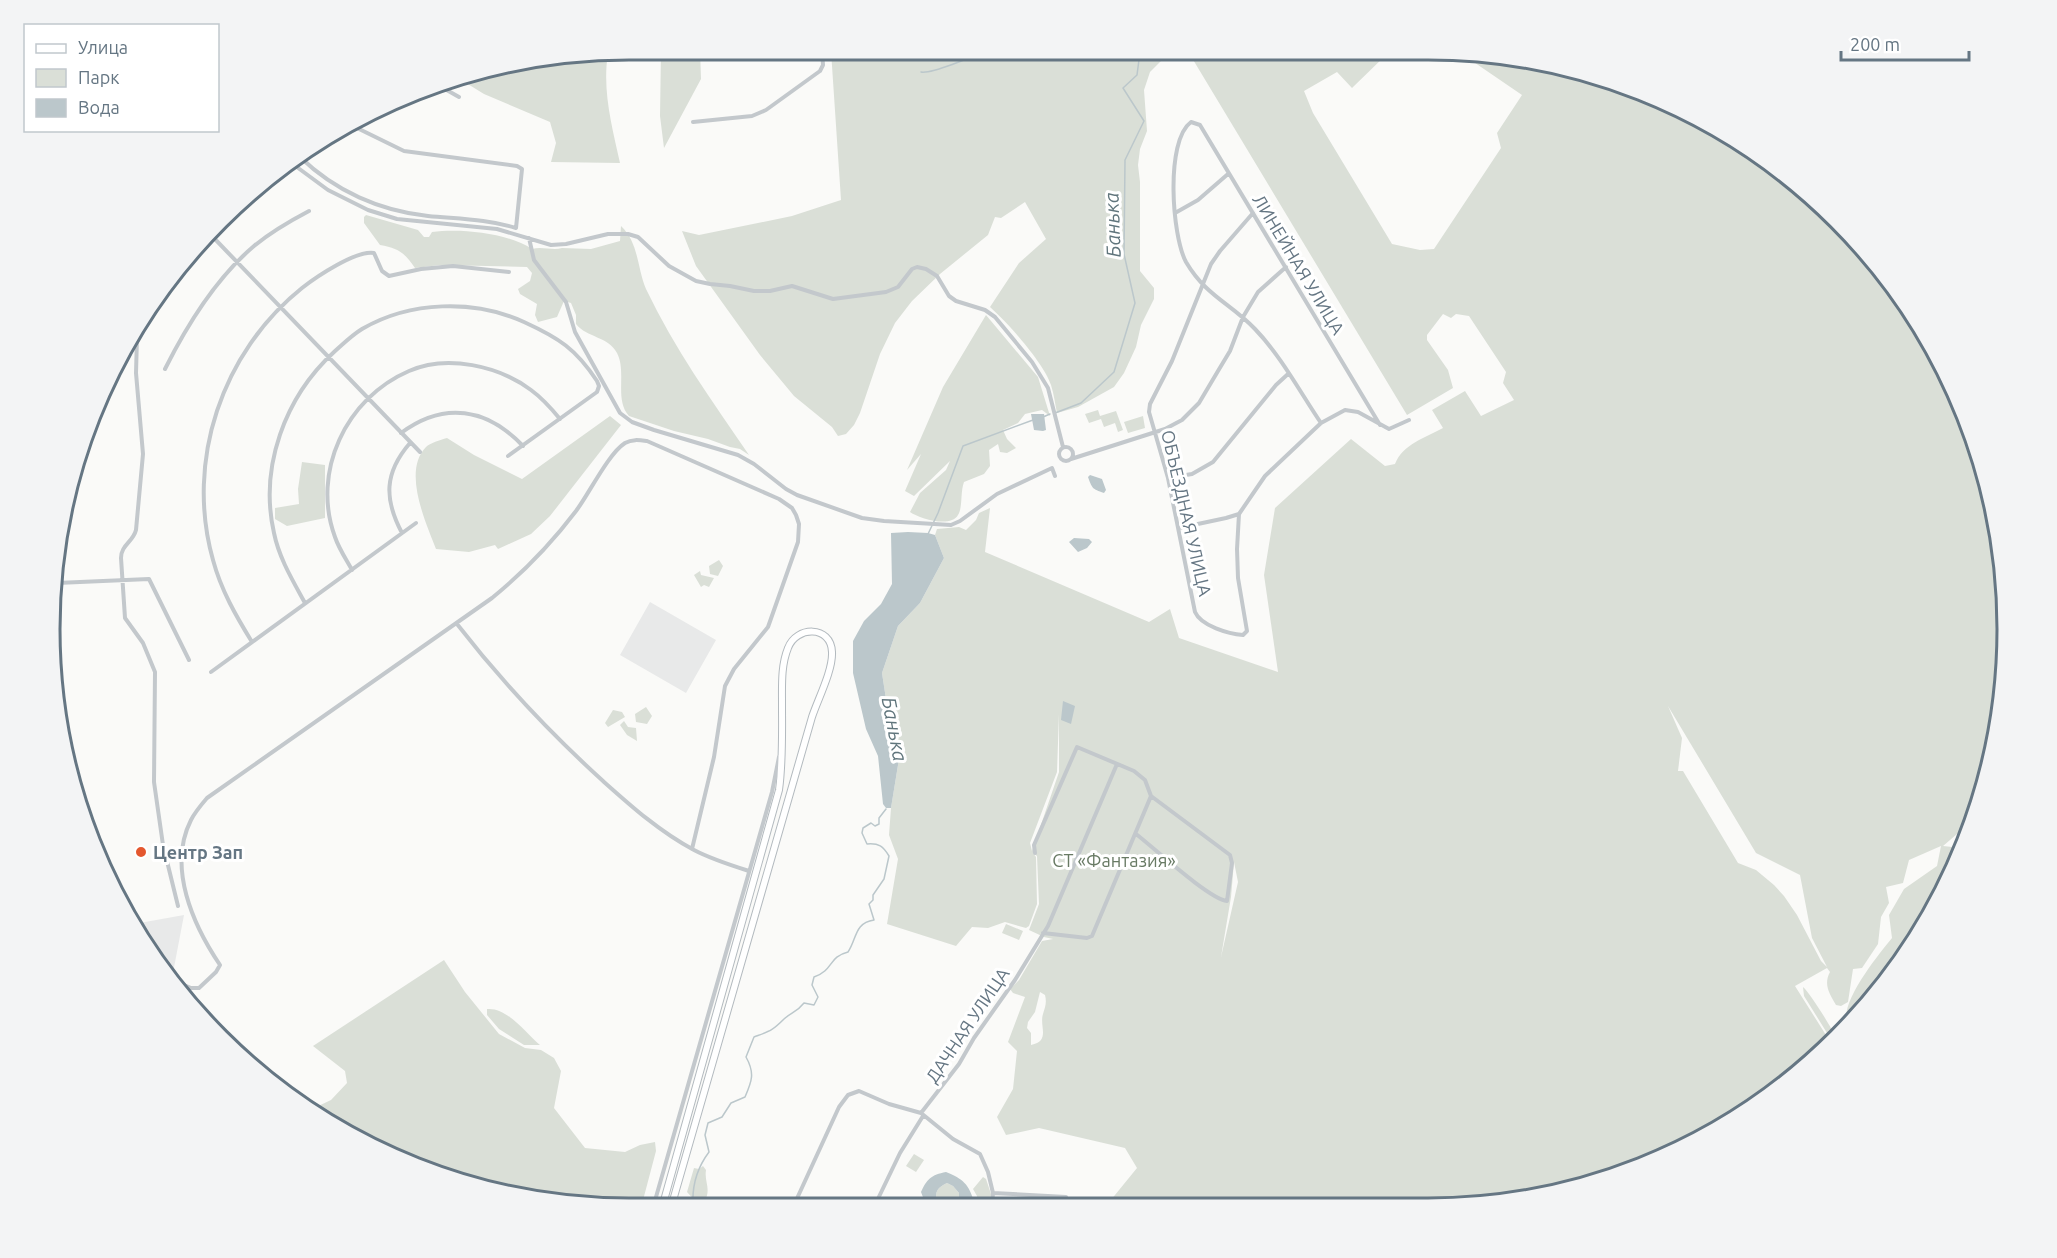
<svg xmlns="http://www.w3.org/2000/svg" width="2057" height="1258" font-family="Ubuntu,sans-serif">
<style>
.built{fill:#e8e9e9}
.green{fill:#dadfd7;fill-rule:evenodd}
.water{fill:#bbc7cb}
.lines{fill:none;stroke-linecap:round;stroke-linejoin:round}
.stream{stroke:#bbc7cb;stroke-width:1.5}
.secondary-casing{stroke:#b3babf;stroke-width:8}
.street{stroke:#c3c8cc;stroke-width:4}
.secondary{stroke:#fff;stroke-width:6}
.poi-dot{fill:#e4572e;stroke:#fff;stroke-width:2}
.labels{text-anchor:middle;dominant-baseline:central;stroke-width:6;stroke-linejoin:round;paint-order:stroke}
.street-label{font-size:18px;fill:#657683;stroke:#fff}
.poi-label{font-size:18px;font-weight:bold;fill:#657683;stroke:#fff;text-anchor:start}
.park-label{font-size:18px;fill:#687a64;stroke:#fff}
.water-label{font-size:20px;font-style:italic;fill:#60757c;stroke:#fff}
.rim{fill:none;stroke:#657683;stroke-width:3}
</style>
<rect width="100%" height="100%" fill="#fafaf8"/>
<path class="built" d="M650,602L716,640L686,693L620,655Z
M184,915L172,978L147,951L134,924Z"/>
<path class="green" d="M661,50H700L701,79L664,148L660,116Z
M831,51L1169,53L1150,72L1144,90L1147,131L1140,149L1138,165L1140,182V271L1154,288V299L1141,325L1136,347L1124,373L1114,387L1078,407L1057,413C1055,404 1054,394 1051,385C1044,363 1008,323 990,307L1019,263L1046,239L1025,202L1001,218L995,217L988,235L940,274L912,301L895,323L880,354L860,413L854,425L846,434L838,436L832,427L794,396L760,355L696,266L682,231L699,235L792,216L841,200Z
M608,53C602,91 612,126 620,163L551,162L556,143L550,122L484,94L458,78Z
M1189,53L1387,54L1352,88L1337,72L1304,91L1313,113L1392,244L1420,250L1434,249L1501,148L1497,133L1522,95L1462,54H1503L1649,93L1780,169L1863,247L1930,339L1977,442L2002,553L2006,667L1988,779L1970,827L1964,828L1943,846L1962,848L1948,885L1888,982L1848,1025C1837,1005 1879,954 1892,938L1889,915L1904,889L1937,866L1941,846L1909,860L1903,883L1886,887L1889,903L1881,917L1878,944L1862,968L1853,969L1848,1002L1841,1006L1836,1005C1830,994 1823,985 1830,972L1827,968L1795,986L1831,1043L1810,1064L1717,1131L1578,1189L1466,1207L1106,1206L1137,1168L1125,1148L1039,1128L1006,1135L997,1117L1013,1089L1017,1051L1008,1042L1025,997L1013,993L1010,989L1019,980L1042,941L1053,939L1044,937L1029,930L1039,904L1037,856L1033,853L1036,857L1037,904L1029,926L1026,928L1005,922L988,928L972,927L956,946L887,924L898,859L889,835L891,808L899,759L888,712L882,673L898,626L920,603L944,558L935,535L937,529L959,527L966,530L976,520L979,513L990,508L985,552L1149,622L1170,609L1179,638L1278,672L1264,575L1275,508L1351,439L1385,466L1395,464C1403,444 1425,438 1443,428L1432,410L1465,391L1481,416L1514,400L1503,383L1506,372L1469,316L1456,314L1451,318L1443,314L1427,335V340L1448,370L1453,388L1407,415ZM1668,706L1756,853L1800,875L1812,938L1827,967L1821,961L1797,915L1784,896L1774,885L1756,870L1738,863L1683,771H1678L1682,738ZM1059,714V772L1032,851L1030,843L1057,772ZM1234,862L1238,882L1221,957L1231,897ZM1040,992L1045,995C1047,1003 1045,1007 1043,1014C1039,1026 1051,1041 1031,1045V1033L1027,1028L1028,1022L1035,1012Z
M366,215L418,230L424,237H429L432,232C461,228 508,233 532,249C542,246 553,251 562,248L591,249L620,241L621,226C639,243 637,268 646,289C674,348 712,401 749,455L740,449L730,447L708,439L674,431L629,416C614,400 627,372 617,353C608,336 587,338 576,324V315L571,303L564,301L557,317L538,322L535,315L537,304L520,294L518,289L530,281L532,273L527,267L440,265L415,268C405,253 398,248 380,245L364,223V217Z
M986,315L1038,377L1050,416L1042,410L1025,414L1018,423L1003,430L1007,439L1016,448L1007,453L1000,452L998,444L989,450L990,466L984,474L964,482C960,493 963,507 958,515C951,528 920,519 910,512L920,493L946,470L950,461L914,496L905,491L921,454L907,470L943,387Z
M1098,410L1100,416L1116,411L1123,430L1118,432L1115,423L1104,427L1101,419L1089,423L1085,414Z
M610,416L621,425L550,516L531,534L498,549L495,545L469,552L436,549C426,523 402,471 426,447C430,443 440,440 447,438L474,455L522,479Z
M1143,416L1145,428L1128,433L1124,422Z
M302,462L325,465V518L287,526L275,519V508L299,504L298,489Z
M719,560L723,566L718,576L710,574L709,566Z
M700,571L701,575L714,578L709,587L704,585L701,587L694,575Z
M646,707L652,716L647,724L636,722L635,714Z
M613,710L622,712L625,717L608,727L605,723Z
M624,721L628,727L636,728L637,741L627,735L620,725Z
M1006,924L1023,931L1019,940L1002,933Z
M444,960L465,992L499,1034L525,1048L541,1050L554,1058L561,1071L554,1108L585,1148L625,1152L640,1145L655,1142L656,1151L642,1204H554L408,1165L312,1109L331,1100L347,1083L345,1071L313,1046Z
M1803,987C1810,993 1832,1028 1836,1038L1832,1041L1804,996Z
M487,1009C507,1007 526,1033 540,1045H524L499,1029L487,1015Z
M914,1154L924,1160L916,1172L906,1166Z
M703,1166L706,1170C704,1183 712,1188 704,1203L698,1204L687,1192L694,1168L699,1169Z
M983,1177L986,1179L991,1194L990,1205H976L977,1196L973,1189Z
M947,1183L953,1186L959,1193V1205H937C935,1193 935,1189 947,1183Z"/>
<path class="water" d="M1031,414H1044L1046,430L1043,431L1034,430Z
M1090,475L1102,479L1106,490L1104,493C1092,489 1092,488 1088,477Z
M908,532L928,533L935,535L944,558L920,603L898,626L882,673L888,712L899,759L891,808H886L883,804L878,756L866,729L853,673V641L864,621L881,604L892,584L891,533Z
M1074,538L1089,539L1092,542L1087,548L1078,552L1069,542Z
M1063,701L1075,706L1071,724L1061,720Z
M946,1172C963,1179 969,1184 974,1202L972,1205H959V1193L953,1186L947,1183C935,1189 935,1193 937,1205H926L921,1192C927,1179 931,1175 946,1172Z"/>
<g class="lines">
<path class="stream" d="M921,72C932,74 972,57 984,51
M1055,413L1081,403L1114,372L1135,303L1124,254L1125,160L1144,121L1123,88L1137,75L1140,52
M1043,417L1050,414
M928,534L938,513L963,446L1033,420
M693,1204C692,1184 697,1168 709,1152L705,1135L708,1123L722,1117L731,1103L745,1097C752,1081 755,1073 746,1057L754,1037C770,1031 772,1031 784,1019C792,1012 797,1012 804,1003L814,1005L818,997L812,985L814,977C834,970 828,957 848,952C857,939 854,923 874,920L869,904L873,900V895L884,879L889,856C883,846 879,843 867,844L862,833L863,828L871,823L875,826L879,824V818L886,809"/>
<g class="secondary-casing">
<path id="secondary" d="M663,1204L779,790C783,761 782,732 782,703C782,685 781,665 788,648C796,626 831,625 832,652C833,670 818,699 812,717L672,1204"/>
</g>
<path class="street" d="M436,84L459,97
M693,122L752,116L766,110L820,71L823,65L822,51
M300,157C335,191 380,211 428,216C458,219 487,219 516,228L522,169L517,166L404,151L355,127
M290,162L328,190L368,210L397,219L497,229L551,245L566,244L608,234H628L638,237L669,266L696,281L710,284L730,286L754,291H770L792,286L833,299L886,292L898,287L912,269L917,267L926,269L937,276L949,296L956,301L985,310L995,317L1032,362L1048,388L1063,447
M1175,213L1198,200L1228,174
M211,235L420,452
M529,238L534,260L566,302L575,332L620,413L632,422L654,430L738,455L754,464L786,489L797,495L862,518L884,521L951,525L960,521L997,494L1052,468L1055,476
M137,337L136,373L143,454L136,530C133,542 121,545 121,558L125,618L143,643L155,672L154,782L163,845L178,906
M165,369C187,325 215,279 254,246C271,232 290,221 309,211
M1321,423C1300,392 1281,356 1255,329C1230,303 1206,296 1186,262C1172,236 1165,141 1191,122L1200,125L1380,425
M401,433C444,401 487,408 523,446
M1059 454a7 7 0 1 1 14 0a7 7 0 1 1-14 0Z
M1071,459L1165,429L1182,420L1199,403L1218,371L1230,351L1243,317L1258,292L1286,267
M1168,478L1192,474L1213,462L1276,385L1288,374
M1239,514L1237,549L1238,578L1247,631L1243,635C1229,634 1201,626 1195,612L1168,478L1149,412L1150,404L1172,361L1211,264L1220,251L1253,213
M1179,528L1226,518L1239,514L1265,476L1321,423L1345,410L1358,412L1389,429L1409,420
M402,533C384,499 384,473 410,443
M352,570C346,559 339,549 335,537C311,472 346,398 409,371C447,354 499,366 531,390C542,398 551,408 560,419
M57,583L149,579L189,660
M305,603C293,581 279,558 274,533C259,467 285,397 334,352C343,344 352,335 362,329C410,301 474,299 524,322C559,338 576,349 597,381L599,386L597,392L508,456
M457,624C502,682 549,732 603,781C631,806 660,832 694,850C711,859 730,865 749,871
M252,642C236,616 221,590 213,560C185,461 222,352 302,288C316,277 356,250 374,253L382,271L389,276L421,269L453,266L509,272
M211,672L416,523
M1136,834C1153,847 1209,899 1227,901L1232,863L1230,855L1151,796
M1035,853L1034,845L1077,747L1134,771L1145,780L1151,796L1092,936L1087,938L1043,933
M177,982L191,988H199L216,972L220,965C193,925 167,867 191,820C195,812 201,805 207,798L492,598C524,572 551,544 576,511C589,494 608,454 625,443C632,439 639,440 647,441L779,499L792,508L796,515L799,524L798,542L768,627L734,669L725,686L714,757L692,849
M921,1113L959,1064L974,1038L1015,980L1048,926L1117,764
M993,1193L1066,1197
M654,1204L772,792L779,757
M794,1205L839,1107L848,1095L859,1091L889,1104L921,1113L953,1139L980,1154L988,1172L993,1193L992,1205
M875,1205L900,1153L923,1116"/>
<use href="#secondary" class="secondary"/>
</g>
<circle class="poi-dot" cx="141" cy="852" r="6"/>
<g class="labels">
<g class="street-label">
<text transform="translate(1299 264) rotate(59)">ЛИНЕЙНАЯ УЛИЦА</text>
<text transform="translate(1187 513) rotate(77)">ОБЪЕЗДНАЯ УЛИЦА</text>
<text transform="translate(967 1025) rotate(-56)">ДАЧНАЯ УЛИЦА</text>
</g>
<g class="poi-label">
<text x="153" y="852">Центр Зап</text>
</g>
<g class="park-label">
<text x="1114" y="860">СТ «Фантазия»</text>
</g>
<g class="water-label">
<text transform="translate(1112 225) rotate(-92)">Банька</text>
<text transform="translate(895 729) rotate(79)">Банька</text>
</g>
</g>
<path d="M0 0H2057V1258H0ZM629 60H1428A569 569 0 0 1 1997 629V629A569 569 0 0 1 1428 1198H629A569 569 0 0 1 60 629V629A569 569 0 0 1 629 60Z" fill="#f3f4f5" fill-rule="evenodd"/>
<path class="rim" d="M629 60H1428A569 569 0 0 1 1997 629V629A569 569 0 0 1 1428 1198H629A569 569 0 0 1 60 629V629A569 569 0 0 1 629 60Z"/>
<rect x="24" y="24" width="195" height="108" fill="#ffffff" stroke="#c1c8cd" stroke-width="1.5"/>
<rect x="36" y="44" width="30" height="9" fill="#ffffff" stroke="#c1c8cd" stroke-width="1.5"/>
<text x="78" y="54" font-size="18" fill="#657683">Улица</text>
<rect x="36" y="69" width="30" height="18" fill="#dadfd7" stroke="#c1c8cd" stroke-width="1.5"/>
<text x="78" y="84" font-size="18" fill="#657683">Парк</text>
<rect x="36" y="99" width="30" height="18" fill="#bbc7cb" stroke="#c1c8cd" stroke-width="1.5"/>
<text x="78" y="114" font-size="18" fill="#657683">Вода</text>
<path d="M1841 51v9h128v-9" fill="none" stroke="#657683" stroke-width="3"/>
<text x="1850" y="51" font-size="18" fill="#657683" stroke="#ffffff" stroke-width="4.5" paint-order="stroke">200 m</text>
</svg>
